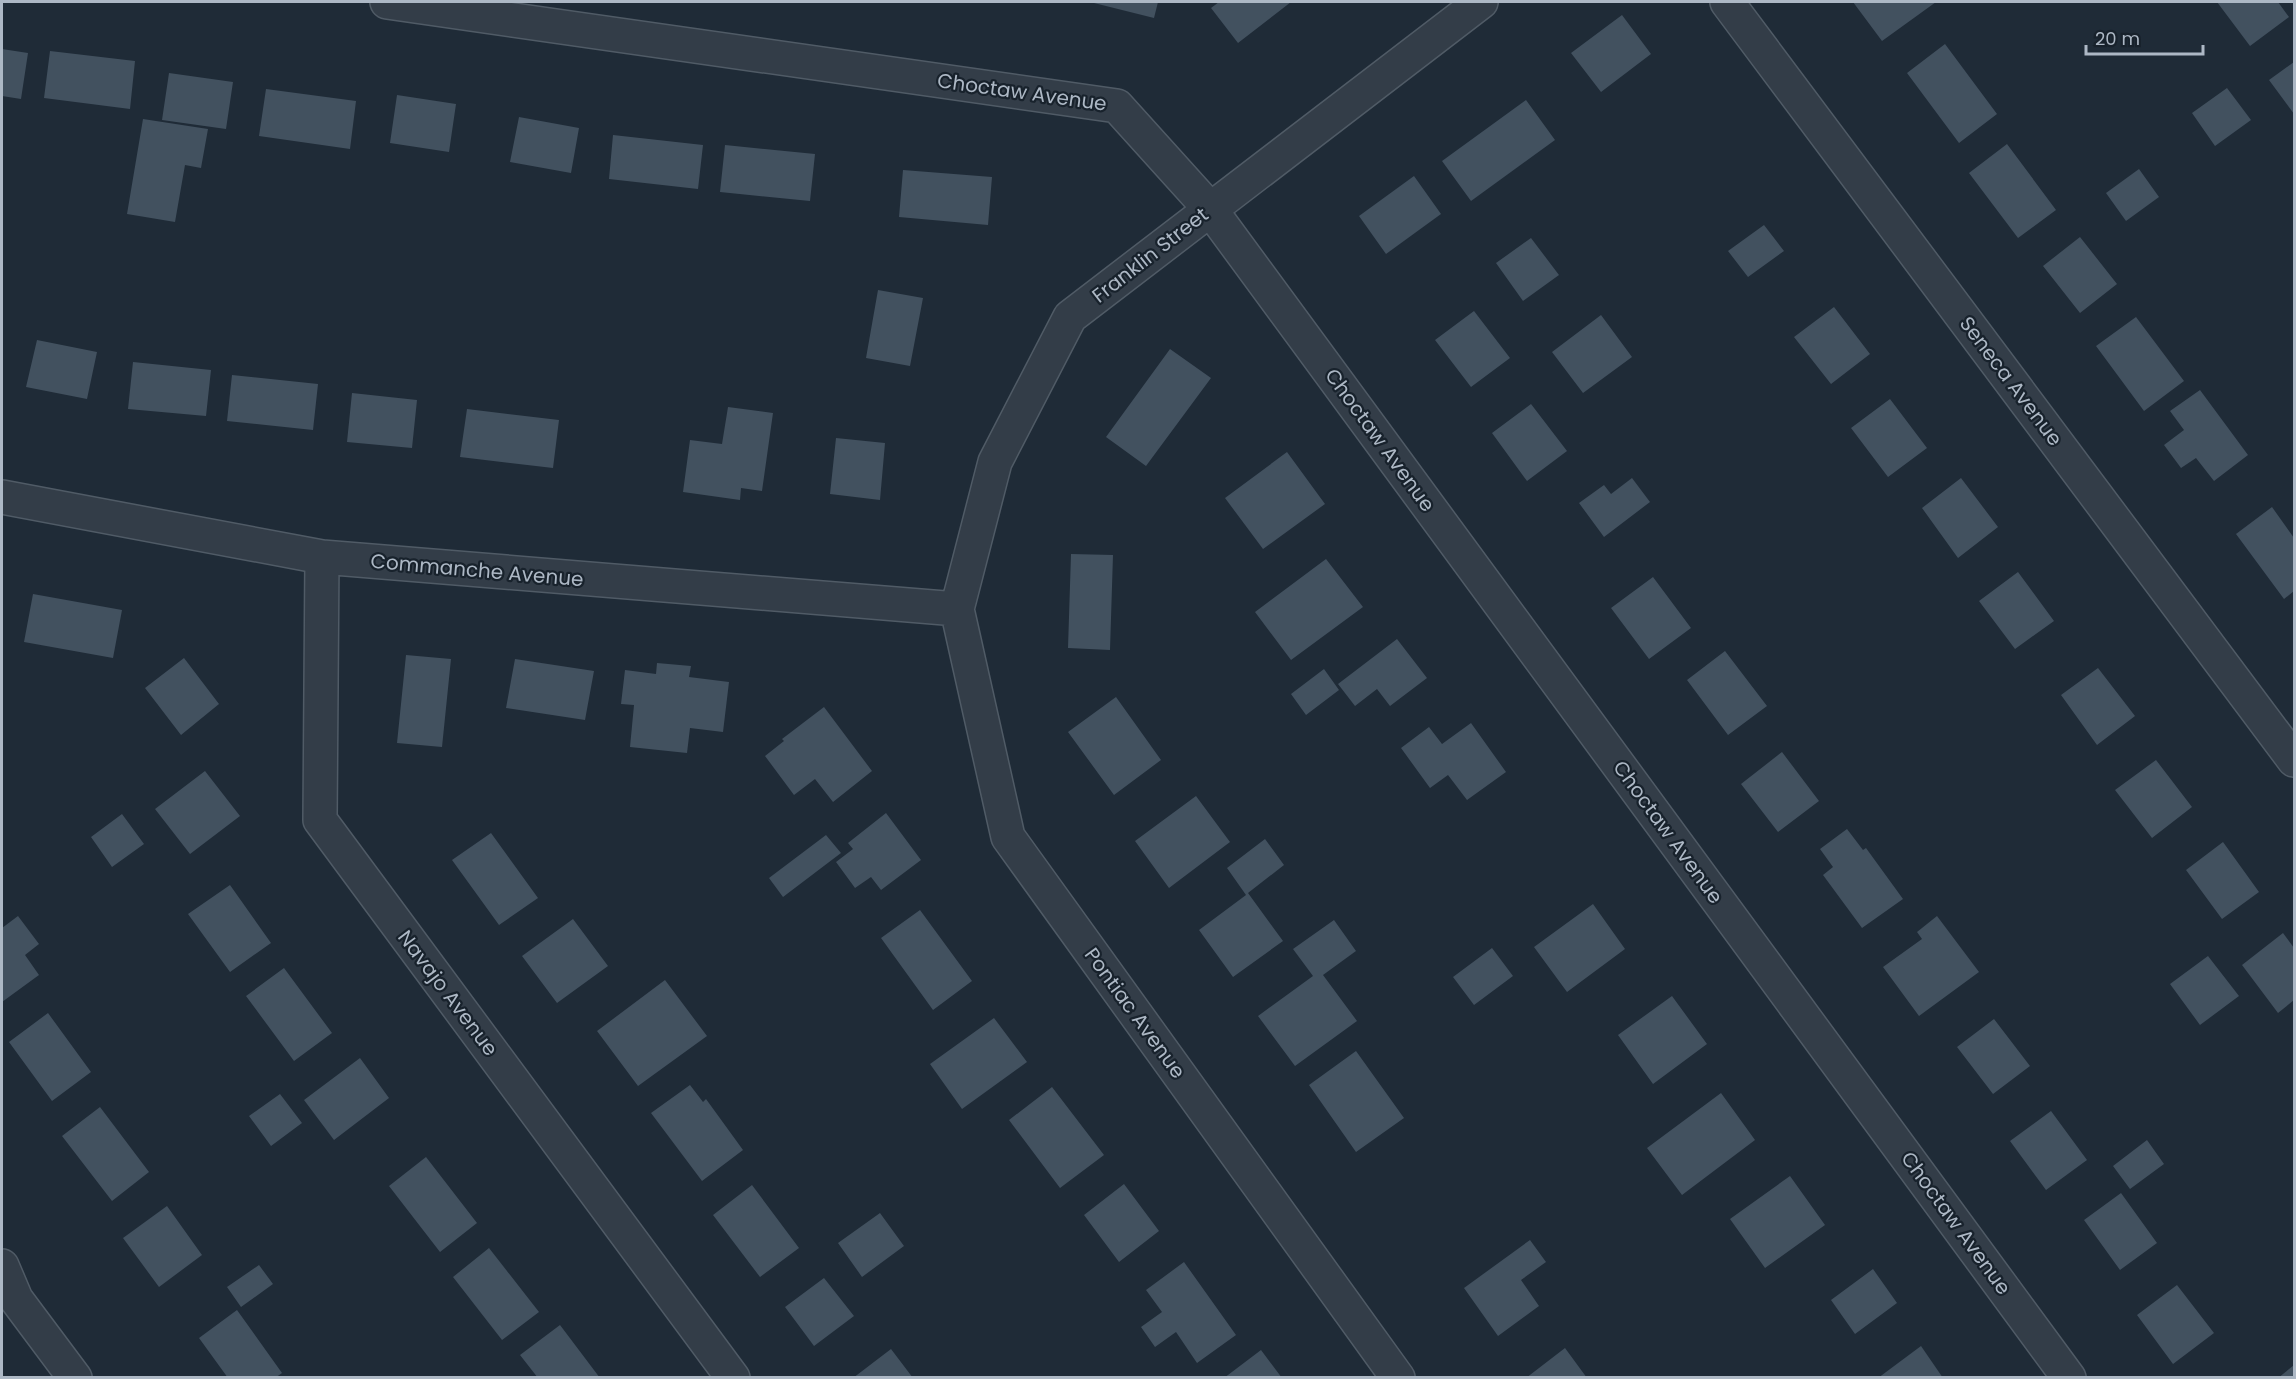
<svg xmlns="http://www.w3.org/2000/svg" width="2296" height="1379" font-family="Poppins,sans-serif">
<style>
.building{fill:#42515f}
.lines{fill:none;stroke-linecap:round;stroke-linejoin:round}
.minor-casing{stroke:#505b66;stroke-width:36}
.tertiary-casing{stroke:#505b66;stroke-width:36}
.minor{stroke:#333d48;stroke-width:33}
.tertiary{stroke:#333d48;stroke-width:33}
.labels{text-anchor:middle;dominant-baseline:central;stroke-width:4.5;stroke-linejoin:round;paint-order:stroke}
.street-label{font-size:20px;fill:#adb8c5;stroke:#18222c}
</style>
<rect width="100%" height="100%" fill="#1f2b37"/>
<path class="building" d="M1090,2H1158L1154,18Z
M1219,2H1291L1238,43L1211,8Z
M1853,2H1936L1882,41Z
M2217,2H2278L2289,17L2250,46Z
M1622,15L1651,54L1601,92L1571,53Z
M1945,44L1997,114L1959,143L1907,73Z
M2,49L28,53L21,99L2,96Z
M50,51L135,61L130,109L44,98Z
M2294,62V114L2269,80Z
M169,73L233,82L226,129L162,120Z
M2227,88L2251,120L2215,146L2192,113Z
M266,89L356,101L350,149L259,136Z
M397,95L456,104L449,152L390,143Z
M1526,100L1555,140L1471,201L1442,161Z
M519,117L579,128L571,173L510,162Z
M143,119L208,129L201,168L185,165L175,222L127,214Z
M613,135L703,145L698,189L609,179Z
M2007,144L2056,210L2018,238L1969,173Z
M725,145L815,154L810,201L720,192Z
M2139,169L2159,197L2126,221L2106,193Z
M903,170L992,177L988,225L899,217Z
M1414,176L1441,214L1386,254L1359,216Z
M1764,225L1784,251L1748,277L1728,251Z
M2080,237L2117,284L2080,313L2043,266Z
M1531,238L1559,275L1523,301L1496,263Z
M878,290L923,298L910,366L866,358Z
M1834,307L1870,354L1831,384L1794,337Z
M1474,311L1510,358L1471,387L1435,340Z
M1601,315L1632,357L1583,393L1552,352Z
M2136,317L2184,381L2144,411L2096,346Z
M37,340L97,352L87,399L26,387Z
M1170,349L1211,378L1146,466L1106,437Z
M133,362L211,370L206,416L128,409Z
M232,375L318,384L313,430L227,421Z
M2200,390L2248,455L2214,481L2196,458L2181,468L2164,445L2184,430L2170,411Z
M352,393L417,400L412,448L347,442Z
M1890,399L1927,448L1888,477L1851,428Z
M1531,404L1567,451L1527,481L1492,433Z
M728,407L773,413L762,491L741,488L740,500L683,492L690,440L722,444Z
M467,409L559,420L553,468L460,457Z
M836,438L885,443L880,500L830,494Z
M1287,452L1325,504L1263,549L1225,498Z
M1632,478L1650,502L1604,537L1579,503L1604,485L1611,494Z
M1961,478L1998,527L1958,558L1922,508Z
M2272,507L2294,538V591L2284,599L2236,534Z
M1071,554L1113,555L1110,650L1068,648Z
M1326,559L1363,607L1291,660L1255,612Z
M2018,572L2054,621L2015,649L1979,601Z
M1653,577L1691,628L1649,659L1611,608Z
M33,594L122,610L113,658L24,642Z
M1397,639L1427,678L1390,706L1377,689L1355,706L1338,684Z
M1725,651L1767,706L1728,735L1687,680Z
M406,655L451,659L442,747L397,743Z
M184,658L219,704L181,735L145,688Z
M515,659L594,671L585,720L506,708Z
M657,663L691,666L689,677L729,682L723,732L690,728L687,753L630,747L634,705L621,704L625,670L656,674Z
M2098,668L2135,716L2097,745L2061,695Z
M1324,669L1339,690L1306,715L1291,694Z
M1116,697L1161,760L1114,795L1068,732Z
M824,707L872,771L833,802L815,779L794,795L765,756L784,741L782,739Z
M1471,723L1506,772L1467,800L1448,775L1430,788L1401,748L1429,727L1442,744Z
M1782,752L1819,801L1778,832L1741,784Z
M2156,760L2192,807L2152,838L2115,790Z
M205,771L240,816L190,854L155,809Z
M1196,796L1230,842L1169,888L1135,841Z
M886,813L921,860L881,890L871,877L855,888L836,862L853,849L848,843Z
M122,814L144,844L112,867L91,837Z
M1847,829L1863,850L1866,848L1903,899L1862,928L1823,875L1833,867L1820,849Z
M491,833L538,898L499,925L452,860Z
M826,835L841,853L783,897L769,878Z
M1265,839L1284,865L1248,893L1283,941L1233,977L1199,930L1246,895L1227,868Z
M2223,842L2259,892L2222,919L2186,870Z
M230,885L271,943L230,972L188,914Z
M1593,904L1625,949L1567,992L1534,947Z
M920,910L972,981L933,1010L881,938Z
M18,916L39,944L25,955L39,975L2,1002V928Z
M1937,916L1979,972L1919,1016L1883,967L1922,939L1917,932Z
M573,919L608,966L557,1003L522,956Z
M1334,920L1356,951L1323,975L1357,1021L1295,1066L1258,1016L1313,976L1293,949Z
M2283,933L2294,948V1000L2278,1013L2242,965Z
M1492,948L1513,976L1474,1005L1453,977Z
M2208,956L2239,996L2200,1025L2170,984Z
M284,968L332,1033L294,1061L246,996Z
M665,980L707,1036L638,1086L597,1031Z
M1672,996L1707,1044L1653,1084L1618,1035Z
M48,1013L91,1072L52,1101L9,1042Z
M994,1018L1027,1062L962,1109L930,1064Z
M1994,1019L2030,1066L1993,1094L1957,1047Z
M1356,1051L1404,1118L1356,1152L1309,1085Z
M360,1058L389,1098L334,1140L304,1100Z
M690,1085L703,1102L706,1099L743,1150L702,1181L651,1113Z
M1052,1087L1104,1155L1060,1188L1009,1120Z
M1721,1093L1755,1140L1682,1195L1647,1148Z
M280,1094L302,1123L271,1146L249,1116Z
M100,1107L149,1172L112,1201L62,1136Z
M2051,1111L2087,1160L2046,1190L2010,1141Z
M2147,1140L2164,1164L2130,1189L2113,1166Z
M426,1157L477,1223L440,1252L389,1186Z
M1790,1176L1825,1225L1765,1268L1730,1219Z
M1124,1184L1159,1231L1119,1262L1084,1215Z
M752,1185L799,1248L760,1277L713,1215Z
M2121,1193L2157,1243L2120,1270L2084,1220Z
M167,1206L202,1255L159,1287L123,1238Z
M880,1213L904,1246L862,1277L838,1243Z
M1530,1240L1546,1262L1521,1280L1539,1306L1498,1336L1464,1288Z
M489,1248L539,1312L502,1340L453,1277Z
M1184,1262L1236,1335L1197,1363L1176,1332L1155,1347L1141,1327L1162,1312L1146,1290Z
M259,1265L273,1284L241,1307L227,1287Z
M1873,1269L1897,1303L1855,1334L1831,1300Z
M824,1278L854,1316L814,1346L785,1307Z
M2177,1285L2214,1333L2173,1364L2137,1315Z
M237,1310L282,1373L275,1378H228L199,1338Z
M560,1325L600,1378H538L520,1355Z
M1921,1346L1943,1378H1878Z
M1565,1348L1587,1378H1526Z
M891,1349L913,1378H853Z
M1261,1350L1282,1378H1224Z
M2294,1365V1378H2278Z"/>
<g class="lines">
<g class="minor-casing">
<path id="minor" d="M387,2L1117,106L1210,209L2069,1378
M1727,2L2294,760
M2,497L322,557L957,609
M322,557L320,820L733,1378
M1398,1378L1008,837L957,609L995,462L1070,317L1481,2"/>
</g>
<g class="tertiary-casing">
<path id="tertiary" d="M2,1266L16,1299L75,1378"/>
</g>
<use href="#minor" class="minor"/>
<use href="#tertiary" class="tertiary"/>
</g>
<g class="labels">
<g class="street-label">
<text transform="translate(1022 92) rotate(8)">Choctaw Avenue</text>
<text transform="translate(1150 255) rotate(-38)">Franklin Street</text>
<text transform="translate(2011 381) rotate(53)">Seneca Avenue</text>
<text transform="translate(1380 440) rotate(54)">Choctaw Avenue</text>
<text transform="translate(477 570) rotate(5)">Commanche Avenue</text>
<text transform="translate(1668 832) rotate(54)">Choctaw Avenue</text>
<text transform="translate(448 993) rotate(53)">Navajo Avenue</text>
<text transform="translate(1135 1013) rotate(54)">Pontiac Avenue</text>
<text transform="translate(1956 1223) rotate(54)">Choctaw Avenue</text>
</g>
</g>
<rect width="2296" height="1379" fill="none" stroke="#adb8c5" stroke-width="6"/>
<path d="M2086 45v9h117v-9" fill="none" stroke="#adb8c5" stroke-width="3"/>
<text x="2095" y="45" font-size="18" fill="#adb8c5" stroke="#18222c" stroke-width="4.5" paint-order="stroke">20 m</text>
</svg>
